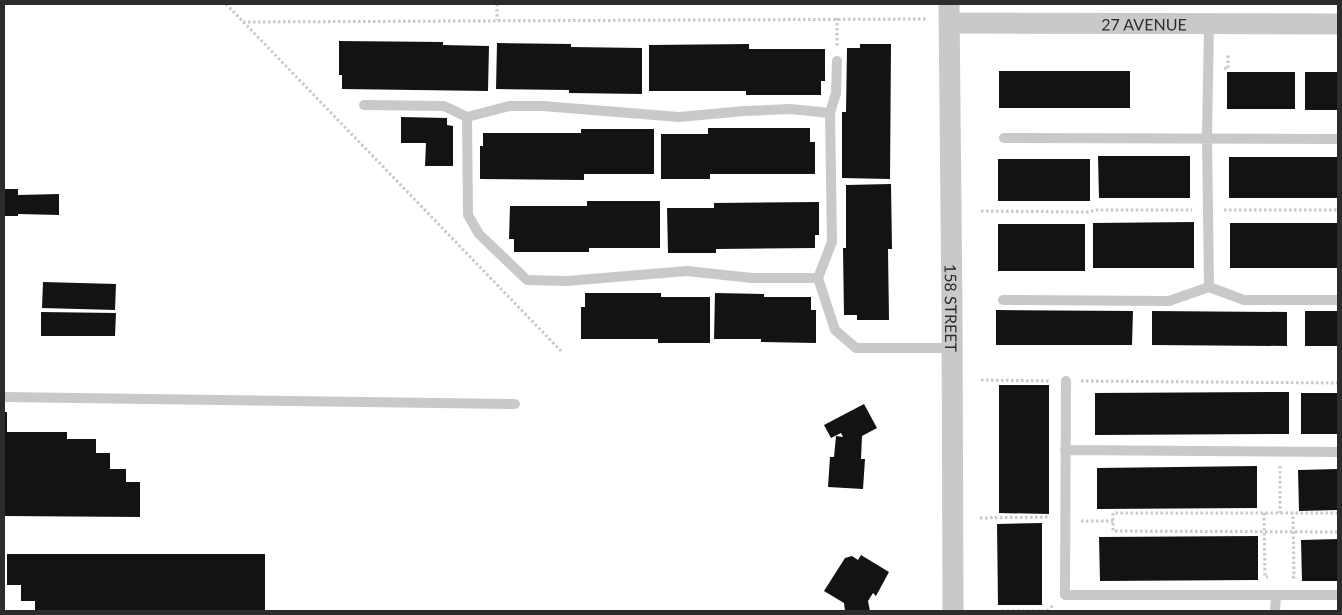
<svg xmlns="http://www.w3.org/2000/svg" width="1342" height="615" font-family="Lato,sans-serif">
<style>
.building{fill:#131313}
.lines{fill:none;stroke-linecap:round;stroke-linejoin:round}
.path{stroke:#c9c9c9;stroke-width:3;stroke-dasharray:2.5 2.5;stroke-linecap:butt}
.service{stroke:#c9c9c9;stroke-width:10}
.minor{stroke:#c9c9c9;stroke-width:21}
.labels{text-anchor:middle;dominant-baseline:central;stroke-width:5;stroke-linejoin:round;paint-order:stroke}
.street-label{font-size:16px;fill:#2c2c2c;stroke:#fff}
</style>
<rect width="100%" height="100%" fill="#fff"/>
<path class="building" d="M339,41L443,42V45L489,46L488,91L342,89V75H339Z
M497,43L571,44V47L642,48V94L569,93V90L496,89Z
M749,44V49H825V81H821V95H746V91H649V45Z
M860,44H891L890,179L842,178V112H846L847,48H860Z
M999,71H1130V108H999Z
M1227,72H1295V109H1227Z
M1305,72H1338V110H1305Z
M401,117L447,118V125L453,126V166H425L426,143H401Z
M708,128H810V142H815V174H710V179H661V134H708Z
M581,129H654V174H584V180L480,179V146H483V133H581Z
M1098,156H1190V198H1099Z
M1229,157H1338V198H1229Z
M998,159H1090V201H998Z
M891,184L892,249H888L889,320H857V315H844L843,248H846V185Z
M4,189H18V195L59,194V215L18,214V216H4Z
M587,201H660V248H589V252H514V239H509L510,206H587Z
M819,202V235H815V248L716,249V253H668L667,208H714V203Z
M1194,222V268H1093V223Z
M1230,223H1338V268H1230Z
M998,224H1085V271H998Z
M43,282L116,284L115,310L42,308Z
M585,293H661V297H710V343H658V339H581V307H585Z
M715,293L764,294V297H811V310H816V343L761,342V339H714Z
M996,310L1133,311L1132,345H996Z
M1152,311L1287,312V346L1152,345Z
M1305,311H1338V346H1305Z
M41,312L116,313L115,336H41Z
M999,385H1049V514L999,513Z
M1289,392V434L1095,435V393Z
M1301,393H1338V434H1301Z
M864,404L877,428L862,436L861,459H865L863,489L828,487L830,457H834L836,436L843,437L841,433L831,438L824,425Z
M4,412H7V432H67V439H96V453H110V469H126V482H140V517L4,516Z
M1257,466V508L1097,509V468Z
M1338,469V510L1299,511L1298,470Z
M1042,523V605H998L997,524Z
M1258,536V580L1100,581L1099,537Z
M1338,539V581H1302L1301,540Z
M7,554H265V611H35V601H21V585H7Z
M861,555L889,572L876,596L873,593L868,601L870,611H845L844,603L824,591L845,558L852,556L858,560Z"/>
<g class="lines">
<path class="path" d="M226,4L561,351
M497,4V20
M837,18V46
M243,22L928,19
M1224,68L1228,69V54
M1224,210H1338
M981,211L1087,212L1096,210H1192
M981,380L1050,381
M1081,381L1338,383
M1280,466V513
M1264,513L1265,577H1268
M1338,513H1113V531L1338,532
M980,518L1049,517
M1081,521H1113
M1292,577H1294L1293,513
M1002,611H1047L1053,605"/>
<path class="service" d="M1209,23L1207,138L1209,287
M364,105L444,106L467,117L509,106H543L679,117L744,111L790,109L830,113L832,242L818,278L835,330L856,348H952
M830,113L836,93L837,61
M467,117L468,215L479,234L527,280L567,281L687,271L752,278H818
M1004,138L1338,139
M1003,300L1169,301L1209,287L1244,300H1338
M1066,381L1065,595H1338
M4,397L515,404
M1065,450L1338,452
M1275,611L1276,595"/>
<g class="minor">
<path id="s1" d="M949,4L952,311L953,611"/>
<path id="s2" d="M950,23L1338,24"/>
</g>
</g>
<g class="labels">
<g class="street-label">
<text stroke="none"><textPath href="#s2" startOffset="194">27 AVENUE</textPath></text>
<text stroke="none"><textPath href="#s1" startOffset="304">158 STREET</textPath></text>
</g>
</g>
<rect width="1342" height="615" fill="none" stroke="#2c2c2c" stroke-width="10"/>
</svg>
